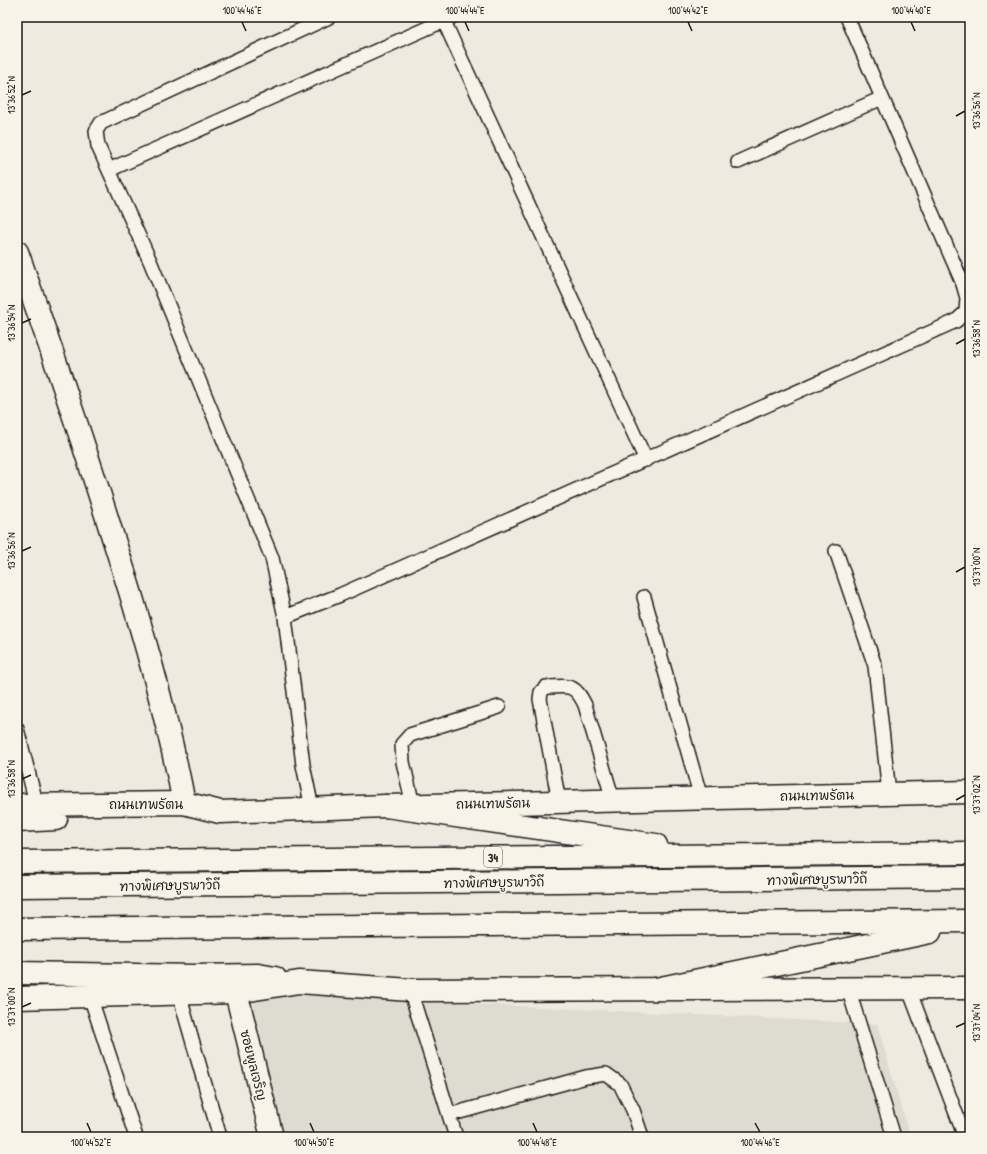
<svg xmlns="http://www.w3.org/2000/svg" width="987" height="1154" font-family="'Patrick Hand','Playpen Sans Thai',sans-serif">
<style>
.built{fill:#dedbd1}
.lines{fill:none;stroke-linecap:round;stroke-linejoin:round}
.service-casing{stroke:#1c1c1c;stroke-width:16}
.minor-casing{stroke:#1c1c1c;stroke-width:25}
.tertiary-casing{stroke:#1c1c1c;stroke-width:25}
.secondary-casing{stroke:#1c1c1c;stroke-width:25}
.trunk-casing{stroke:#1c1c1c;stroke-width:25}
.motorway-casing{stroke:#1c1c1c;stroke-width:25}
.service{stroke:#f7f3e8;stroke-width:13}
.minor{stroke:#f7f3e8;stroke-width:22}
.tertiary{stroke:#f7f3e8;stroke-width:22}
.secondary{stroke:#f7f3e8;stroke-width:22}
.trunk{stroke:#f7f3e8;stroke-width:22}
.motorway{stroke:#f7f3e8;stroke-width:22}
.ticks{fill:none;stroke:#1c1c1c;stroke-width:1.5}
.labels{text-anchor:middle;dominant-baseline:central;stroke-width:4;stroke-linejoin:round;paint-order:stroke}
.shield{fill:#f7f3e8;stroke:#5e5c59;stroke-width:1}
.shield-label{font-size:12px;font-weight:bold;fill:#1c1c1c}
.street-label{font-size:13px;fill:#1c1c1c;stroke:#f7f3e8}
.neatline{fill:none;stroke:#1c1c1c;stroke-width:1.5}
.ticks-label{font-size:10px;text-anchor:middle;fill:#1c1c1c}
</style>
<rect width="100%" height="100%" fill="#eeeae0"/>
<filter id="ink" filterUnits="userSpaceOnUse"><feTurbulence type="fractalNoise" baseFrequency=".025" numOctaves="2"/><feDisplacementMap in="SourceGraphic" scale="8" xChannelSelector="R" yChannelSelector="G"/><feConvolveMatrix kernelMatrix="1 2 1 2 8 2 1 2 1" color-interpolation-filters="sRGB"/></filter>
<g filter="url(#ink)">
<path class="built" d="M236,992L877,1024L910,1137H267Z"/>
<g class="lines">
<g class="service-casing">
<path id="service" d="M442,17L646,460
M738,162L882,98
M109,170L452,17
M836,551L875,666L889,793
M644,597L701,798
M285,617L340,595L956,321L966,312L967,298L963,284L847,17
M17,729L37,806
M559,802L540,699L541,692L546,687C568,687 574,682 585,705L613,800
M413,805L403,762L402,744L410,735L499,707
M312,808L303,765L285,617L272,558L150,261L98,146L96,131L101,123L329,17
M908,987L965,1137
M848,988L894,1137
M410,990L456,1137
M179,994L220,1137
M90,996L136,1137
M449,1115L586,1077L606,1074L620,1084L633,1110L642,1137"/>
</g>
<g class="minor-casing">
<path id="minor" d="M17,252C50,345 82,437 111,531C140,620 166,710 184,803"/>
</g>
<g class="tertiary-casing">
<path id="tertiary" d="M236,992L272,1137"/>
</g>
<g class="secondary-casing">
<path id="secondary" d="M17,805L184,803L220,812L386,806L970,792
M17,821L56,819
M17,973L194,976L258,975L275,978
M17,998L236,992L299,982L410,990L970,988"/>
</g>
<g class="trunk-casing">
<path id="trunk" d="M386,806L656,845
M17,862L970,853
M656,989L930,932"/>
</g>
<g class="motorway-casing">
<path id="motorway" d="M17,886L970,877
M17,929L970,921"/>
</g>
<use href="#service" class="service"/>
<use href="#minor" class="minor"/>
<use href="#tertiary" class="tertiary"/>
<use href="#secondary" class="secondary"/>
<use href="#trunk" class="trunk"/>
<use href="#motorway" class="motorway"/>
</g>
</g>
<path class="ticks" d="M242,22L246,31M465,22L469,31M688,22L692,31M911,22L915,31M22,95L31,91M956,116L965,111M22,323L31,319M956,344L965,339M22,551L31,547M956,572L965,567M22,779L31,775M956,800L965,795M22,1007L31,1003M956,1027L965,1023M87,1123L91,1132M310,1123L314,1132M533,1123L537,1132M755,1123L760,1132"/>
<g class="labels">
<rect class="shield" x="484" y="847" width="18" height="20" rx="3"/>
<g class="shield-label">
<text x="493" y="857">34</text>
</g>
<g class="street-label">
<text transform="translate(817 795) rotate(-1)">ถนนเทพรัตน</text>
<text transform="translate(493 803) rotate(-1)">ถนนเทพรัตน</text>
<text x="146" y="804">ถนนเทพรัตน</text>
<text transform="translate(817 879) rotate(-1)">ทางพิเศษบูรพาวิถี</text>
<text transform="translate(494 882) rotate(-1)">ทางพิเศษบูรพาวิถี</text>
<text transform="translate(170 885) rotate(-1)">ทางพิเศษบูรพาวิถี</text>
<text transform="translate(254 1065) rotate(76)">ซอยพูลเจริญ</text>
</g>
</g>
<rect width="987" height="1154" fill="none" stroke="#f7f3e8" stroke-width="44"/>
<rect x="22" y="22" width="943" height="1110" class="neatline"/>
<g class="ticks-label">
<text x="242" y="14">100°44'46"E</text>
<text x="465" y="14">100°44'44"E</text>
<text x="688" y="14">100°44'42"E</text>
<text x="911" y="14">100°44'40"E</text>
<text transform="translate(11 95) rotate(-90)" y="4">13°36'52"N</text>
<text transform="translate(976 111) rotate(-90)" y="4">13°36'56"N</text>
<text transform="translate(11 323) rotate(-90)" y="4">13°36'54"N</text>
<text transform="translate(976 339) rotate(-90)" y="4">13°36'58"N</text>
<text transform="translate(11 551) rotate(-90)" y="4">13°36'56"N</text>
<text transform="translate(976 567) rotate(-90)" y="4">13°37'00"N</text>
<text transform="translate(11 779) rotate(-90)" y="4">13°36'58"N</text>
<text transform="translate(976 795) rotate(-90)" y="4">13°37'02"N</text>
<text transform="translate(11 1007) rotate(-90)" y="4">13°37'00"N</text>
<text transform="translate(976 1023) rotate(-90)" y="4">13°37'04"N</text>
<text x="91" y="1146">100°44'52"E</text>
<text x="314" y="1146">100°44'50"E</text>
<text x="537" y="1146">100°44'48"E</text>
<text x="760" y="1146">100°44'46"E</text>
</g>
</svg>
